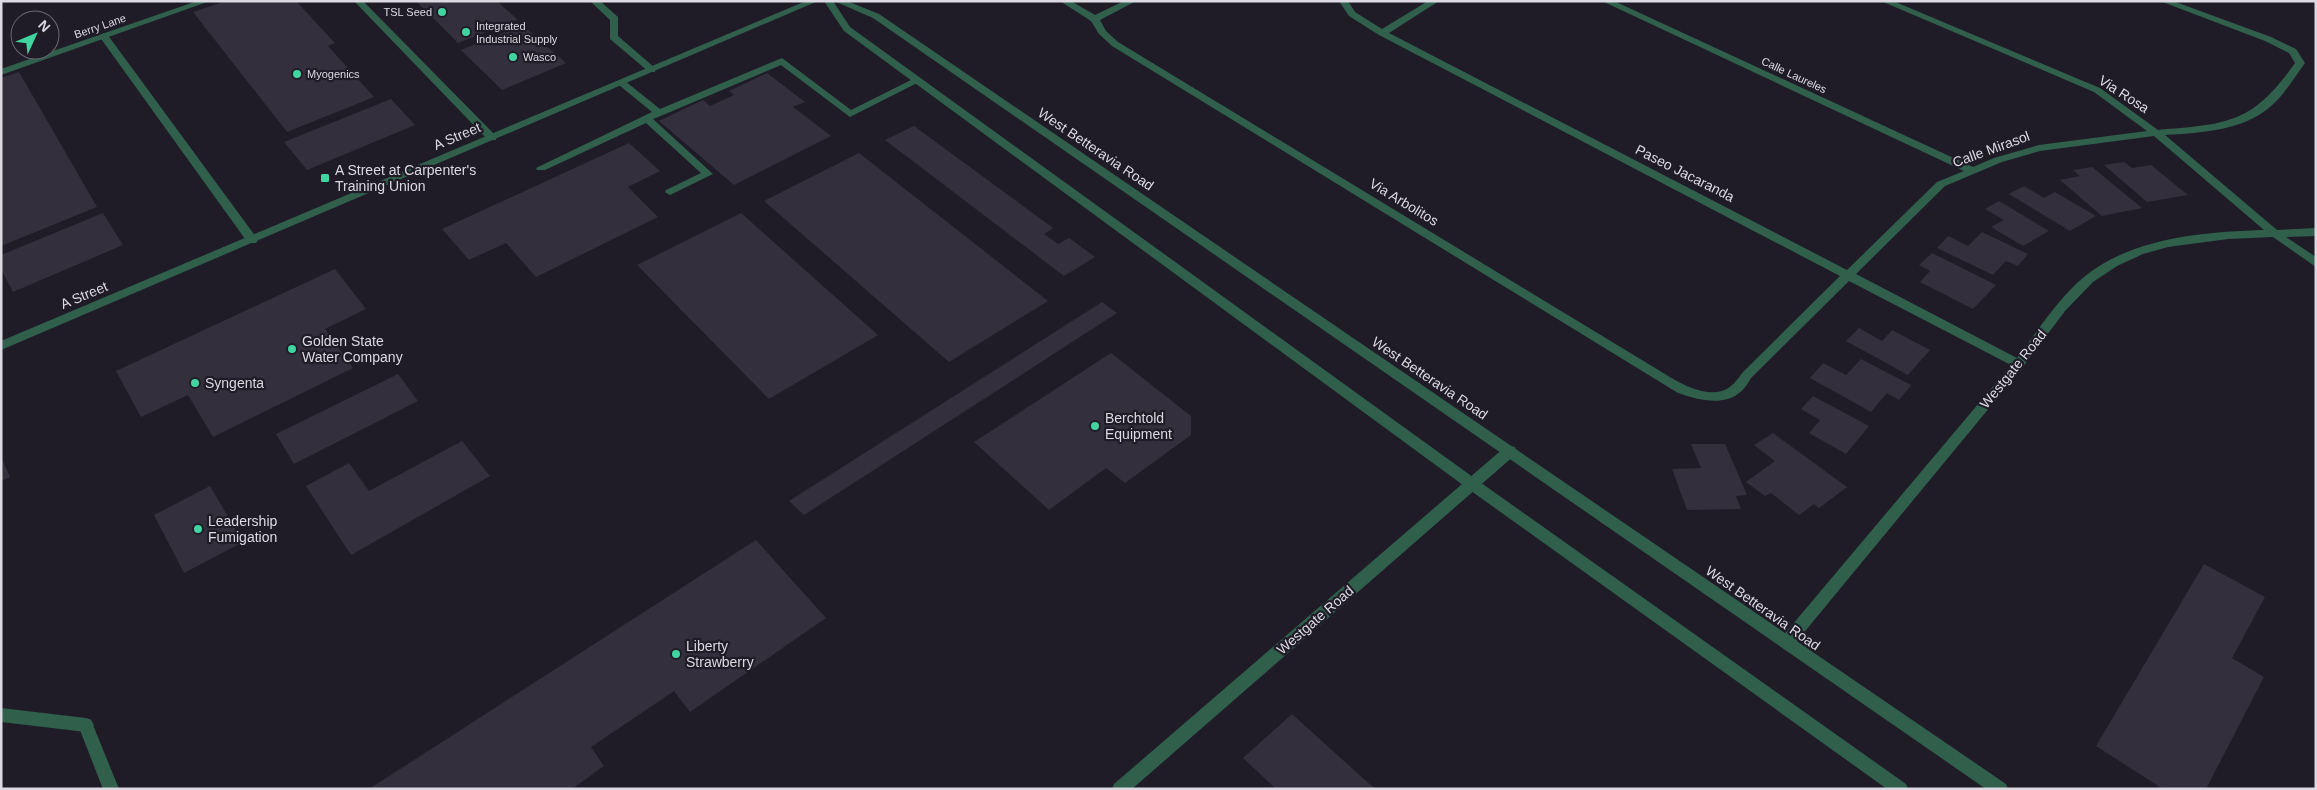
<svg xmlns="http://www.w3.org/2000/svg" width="2317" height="790" font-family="Helvetica,sans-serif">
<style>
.building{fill:#332f3d}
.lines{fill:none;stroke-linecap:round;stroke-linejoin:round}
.service{fill:#30604c;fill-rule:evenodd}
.minor{fill:#30604c;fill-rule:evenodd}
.tertiary{fill:#30604c;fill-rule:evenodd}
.poi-dot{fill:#42d4a0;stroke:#1f1c28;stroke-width:2}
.labels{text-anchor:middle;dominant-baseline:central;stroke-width:4.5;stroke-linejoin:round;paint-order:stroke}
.far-poi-label{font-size:11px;fill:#dcd9e2;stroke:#1f1c28;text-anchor:start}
.far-street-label{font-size:11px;fill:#dcd9e2;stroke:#1f1c28}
.street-label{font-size:14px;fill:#dcd9e2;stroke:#1f1c28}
.poi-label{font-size:14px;fill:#dcd9e2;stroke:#1f1c28;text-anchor:start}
</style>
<rect width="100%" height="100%" fill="#1f1c28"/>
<path class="building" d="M226,1H296L335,43L328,46L374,97L287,132L193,12Z
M416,1H497L518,20L458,43Z
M522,25L566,63L502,90L461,50Z
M19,72L97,207L1,246V78Z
M767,73L805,102L793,107L831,136L734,185L659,121L703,100L710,106L734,95L729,91Z
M391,99L415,125L307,170L284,142Z
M914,126L1053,228L1044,234L1058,244L1069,238L1095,257L1064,276L885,140Z
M629,143L660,171L628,187L658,217L536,277L506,243L469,260L442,229Z
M859,153L1048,301L949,362L764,201Z
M2124,162L2132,168L2151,165L2188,195L2147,202L2104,165Z
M2092,167L2142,208L2102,216L2060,180L2080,176L2073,170Z
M2024,186L2044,198L2055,192L2096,216L2070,231L2009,194Z
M1999,201L2049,231L2023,246L1991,227L2004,220L1985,209Z
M103,213L123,245L13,292L1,269V255Z
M741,213L878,335L769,399L637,265Z
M1982,232L2028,254L2018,266L2006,261L1993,275L1937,248L1948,236L1968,246Z
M1932,253L1996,285L1973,309L1920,282L1930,271L1919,265Z
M335,269L366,309L325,329L353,368L213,437L188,395L141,417L116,371Z
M1102,302L1117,313L804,515L789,501Z
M1859,328L1882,341L1892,330L1930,350L1908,375L1846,341Z
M1111,353L1191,416V435L1125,483L1106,468L1049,510L974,442Z
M1861,359L1911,385L1899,400L1887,393L1871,412L1810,378L1823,363L1846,375Z
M398,374L418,401L294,464L276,434Z
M1813,396L1869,426L1846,454L1809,433L1820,420L1801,409Z
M1773,433L1847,487L1819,508L1814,504L1799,515L1771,493L1765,496L1746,482L1775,461L1754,445Z
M462,441L490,476L351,555L306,486L349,463L369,491Z
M1691,444H1725L1747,495L1736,496L1741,509L1687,510L1672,469L1701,468Z
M1,457L10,477L1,481Z
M210,486L243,542L184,573L154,515Z
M756,540L826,618L690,712L674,691L591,747L604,766L572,789H369Z
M2204,564L2265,597L2232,658L2264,677L2206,789H2163L2096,746Z
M1292,714L1375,789H1276L1243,758Z"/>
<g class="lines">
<path class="service" d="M354,1H363L496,136V140H488Z
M590,1H600L618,17V36L655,68V72H649L610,39V20Z
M104,33L107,34L256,237L258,240L256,243H248L99,36Z
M782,58L851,110L915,78L918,77L923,80L850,117L781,65L663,115L653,119L713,174L670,195L665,192L666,190L701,173L646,123L545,170H537L536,168L652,112L619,85V81H625L660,109Z
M1,708L86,718L91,720L94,725L91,730L86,732L1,722Z"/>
<path class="minor" d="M197,1H210L1,75V69Z
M806,1H818L1,350V341Z
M1060,1H1071L1095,15L1124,1H1136L1100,20L1106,31L1118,42L1665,374C1681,384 1711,401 1730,387C1735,383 1739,377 1743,372L1840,276L1379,35L1349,16L1339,1H1348L1355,12L1382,29L1428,1H1439L1389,33L1847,270L1937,182L1964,171L1602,1H1614L1973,167L1994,158L2039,145L2147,131L2094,92L1881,1H1893L2100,88L2158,130C2229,124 2252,124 2295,63L2289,53L2265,41L2160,1H2173L2271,37L2296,49L2305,63C2293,79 2282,99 2265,111C2237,131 2199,133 2165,135L2277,230L2316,228V236L2286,237L2316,257V267L2273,237L2228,239L2168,247L2143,254L2117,266L2093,282L2065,311L2023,367L1792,647L1787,648L1782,647L1780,642L1782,637L2011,365L1849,281L1751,378C1748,383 1744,390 1739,393C1722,407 1696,399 1678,393L1112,46L1099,34L1091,21ZM2154,136L2264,230C2200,232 2126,238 2077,283C2054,305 2036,333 2017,358L1856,274L1945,186L2002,162L2040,151Z
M1510,446L1515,447L1516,451L1515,455L1132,789H1112L1114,784L1505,447Z
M86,718L91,720L119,789H103L78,725L81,720Z"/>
<path class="tertiary" d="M824,1H833L850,27L1477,480L1906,784L1908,789H1887L1467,488L844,31Z
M834,1H847L879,14L2006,784L2008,789H1986L873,18Z"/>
</g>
<g class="poi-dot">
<circle cx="442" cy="12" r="5"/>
<circle cx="466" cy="32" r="5"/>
<circle cx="513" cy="57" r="5"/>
<circle cx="297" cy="74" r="5"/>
<rect x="320" y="173" width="10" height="10" rx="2.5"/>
<circle cx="292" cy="349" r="5"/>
<circle cx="195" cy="383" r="5"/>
<circle cx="1095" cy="426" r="5"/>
<circle cx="198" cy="529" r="5"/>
<circle cx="676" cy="654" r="5"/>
</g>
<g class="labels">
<g class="far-poi-label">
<text x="432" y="12" text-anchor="end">TSL Seed</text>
<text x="476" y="26">Integrated<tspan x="476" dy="13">Industrial Supply</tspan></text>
<text x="523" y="57">Wasco</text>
<text x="307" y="74">Myogenics</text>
</g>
<g class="far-street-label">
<text transform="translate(100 26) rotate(-19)">Berry Lane</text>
<text transform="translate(1794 75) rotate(25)">Calle Laureles</text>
</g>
<g class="street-label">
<text transform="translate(2124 94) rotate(33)">Via Rosa</text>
<text transform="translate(457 136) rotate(-23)">A Street</text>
<text transform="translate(1096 149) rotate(34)">West Betteravia Road</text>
<text transform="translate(1991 149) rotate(-20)">Calle Mirasol</text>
<text transform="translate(1685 173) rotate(27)">Paseo Jacaranda</text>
<text transform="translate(1404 202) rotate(31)">Via Arbolitos</text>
<text transform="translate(84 295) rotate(-23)">A Street</text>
<text transform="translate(2013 369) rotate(-51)">Westgate Road</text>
<text transform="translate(1430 378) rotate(34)">West Betteravia Road</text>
<text transform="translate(1763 608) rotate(35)">West Betteravia Road</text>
<text transform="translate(1315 620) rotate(-41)">Westgate Road</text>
</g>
<g class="poi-label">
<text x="335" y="170">A Street at Carpenter's<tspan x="335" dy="16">Training Union</tspan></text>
<text x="302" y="341">Golden State<tspan x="302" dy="16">Water Company</tspan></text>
<text x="205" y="383">Syngenta</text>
<text x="1105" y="418">Berchtold<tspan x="1105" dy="16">Equipment</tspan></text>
<text x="208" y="521">Leadership<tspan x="208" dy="16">Fumigation</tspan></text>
<text x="686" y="646">Liberty<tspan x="686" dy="16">Strawberry</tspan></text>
</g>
</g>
<rect width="2317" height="790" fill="none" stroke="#dcd9e2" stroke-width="5"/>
<g transform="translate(35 35) rotate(46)"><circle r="24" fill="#1f1c28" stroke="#6b6872"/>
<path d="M0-4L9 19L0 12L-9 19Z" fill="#42d4a0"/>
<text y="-8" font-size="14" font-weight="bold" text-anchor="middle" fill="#dcd9e2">N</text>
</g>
</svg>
